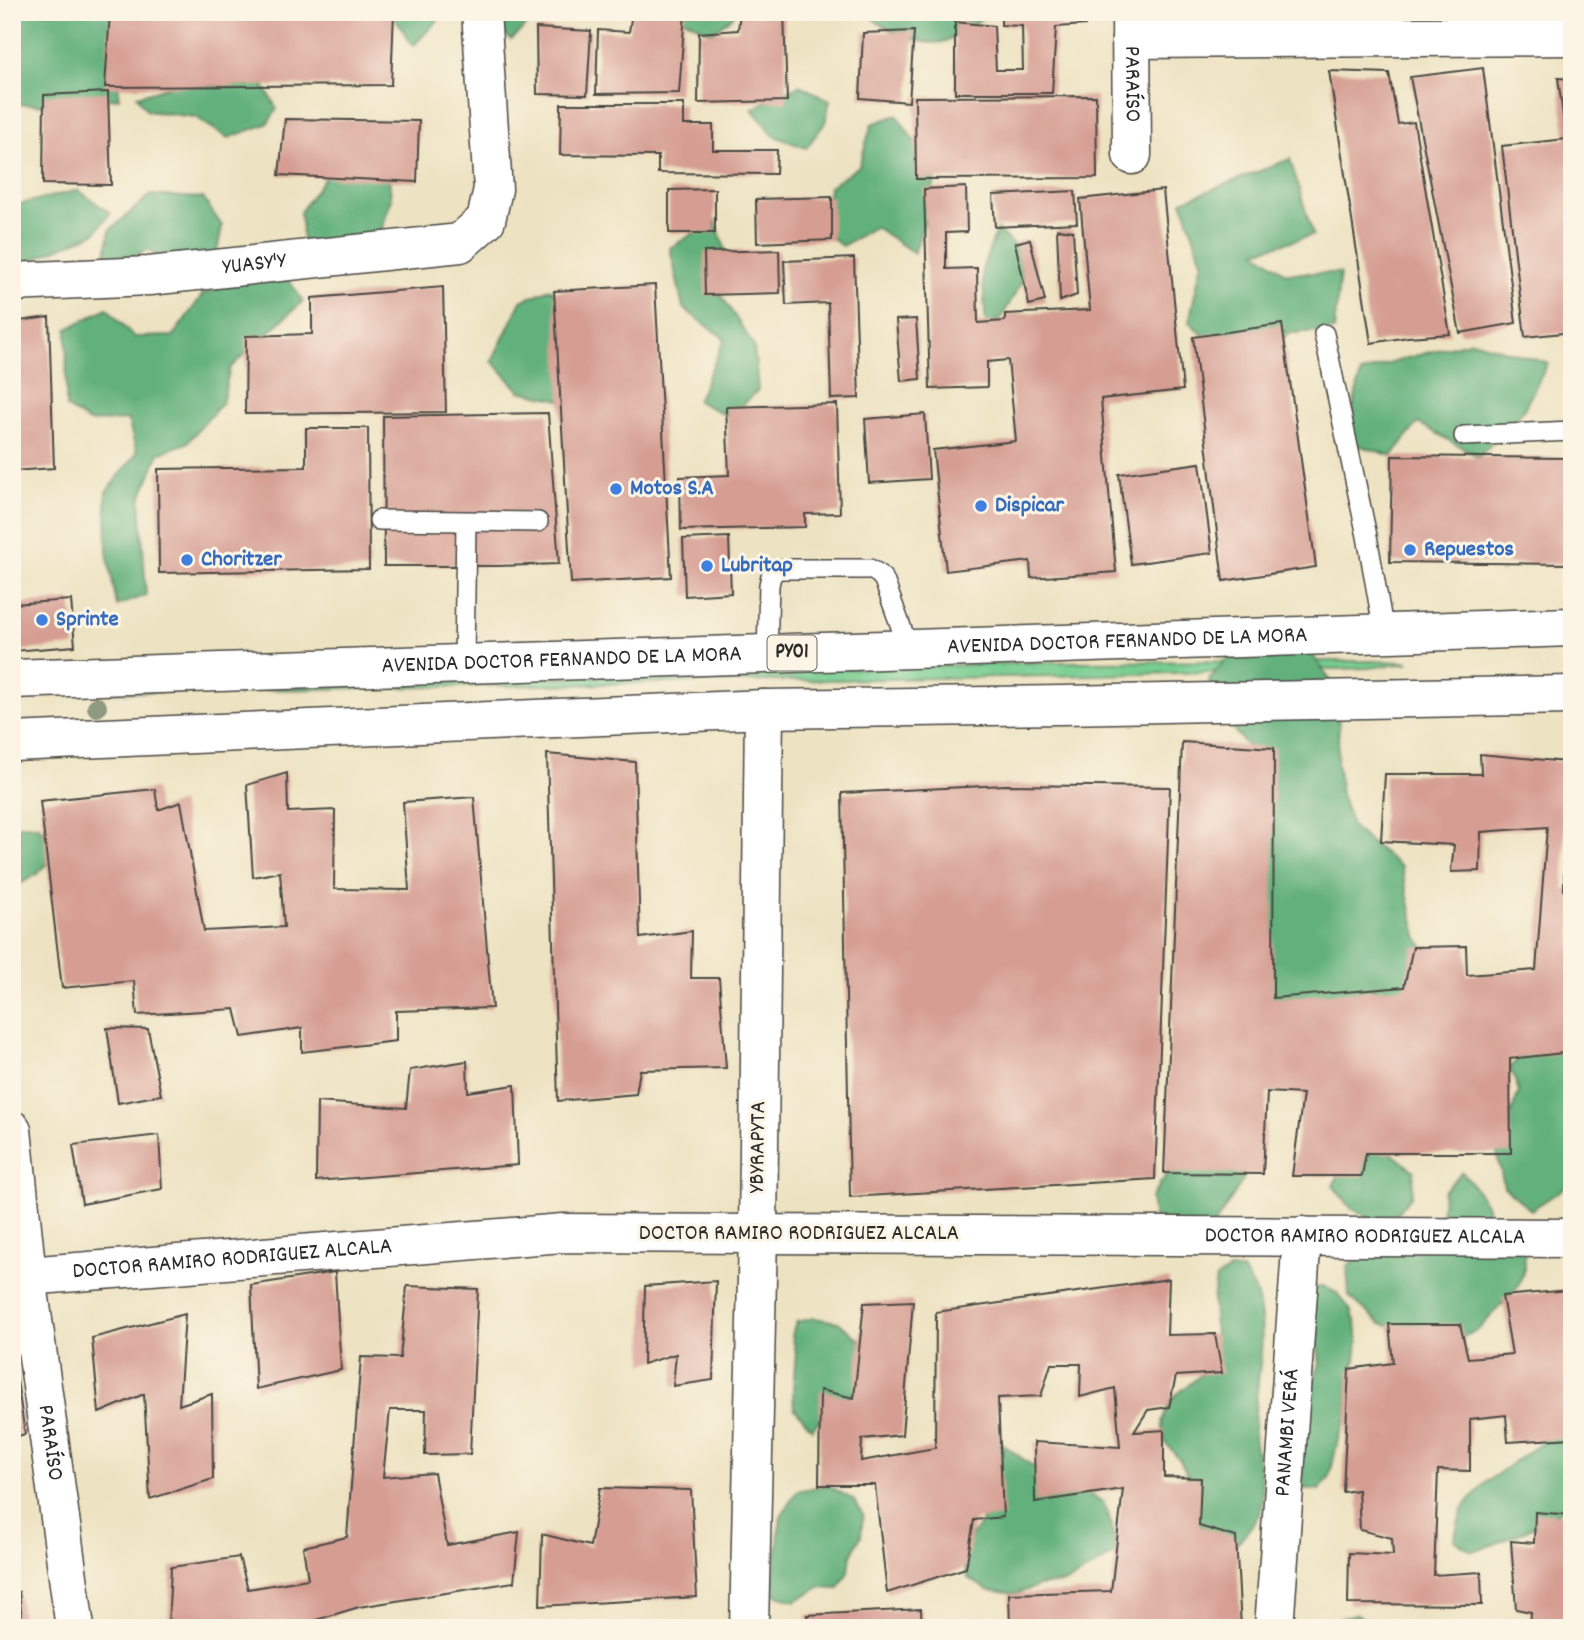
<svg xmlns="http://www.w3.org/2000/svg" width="1584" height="1640" font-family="Dekko,sans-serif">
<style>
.green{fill:#78cd91;stroke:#527c5e;stroke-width:2}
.forest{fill:#62b07b;stroke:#466e53;stroke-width:2}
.building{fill:#d69e93}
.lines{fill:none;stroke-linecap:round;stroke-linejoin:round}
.service-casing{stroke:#484642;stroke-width:22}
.minor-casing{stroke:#484642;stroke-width:41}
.tertiary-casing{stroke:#484642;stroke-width:41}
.trunk-casing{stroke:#484642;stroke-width:41}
.service{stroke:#fff;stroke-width:19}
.minor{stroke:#fff;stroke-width:38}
.tertiary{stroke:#fff;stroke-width:38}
.trunk{stroke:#fff;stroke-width:38}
.tree{fill:#8f9880}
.shop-dot{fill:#3f7fe0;stroke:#fcf5e5;stroke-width:2.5}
.labels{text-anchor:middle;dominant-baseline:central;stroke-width:6;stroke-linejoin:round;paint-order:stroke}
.shield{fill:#fcf5e5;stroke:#6a6863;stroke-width:2}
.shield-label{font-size:21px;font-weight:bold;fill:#2b2b2b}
.street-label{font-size:23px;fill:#2b2b2b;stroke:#fcf5e5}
.shop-label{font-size:23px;font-weight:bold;fill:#366cbe;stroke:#fcf5e5;text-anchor:start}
</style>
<rect width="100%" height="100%" fill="#fcf5e5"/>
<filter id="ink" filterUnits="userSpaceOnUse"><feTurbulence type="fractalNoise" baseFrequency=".0143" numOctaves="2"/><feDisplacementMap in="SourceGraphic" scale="14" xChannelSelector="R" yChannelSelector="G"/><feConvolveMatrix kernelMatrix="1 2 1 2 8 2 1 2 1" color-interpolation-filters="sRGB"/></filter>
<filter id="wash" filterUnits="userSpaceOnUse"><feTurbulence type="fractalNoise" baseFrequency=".00686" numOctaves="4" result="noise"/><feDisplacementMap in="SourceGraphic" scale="28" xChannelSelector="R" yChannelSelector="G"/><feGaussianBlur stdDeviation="1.57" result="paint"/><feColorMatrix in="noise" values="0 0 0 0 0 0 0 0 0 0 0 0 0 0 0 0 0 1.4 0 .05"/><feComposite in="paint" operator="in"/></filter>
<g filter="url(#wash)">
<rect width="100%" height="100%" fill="#ede2c1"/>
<path class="green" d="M1368,661L1405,662L1409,663L1368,668L1052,676L97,693L1052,662Z"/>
<path class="forest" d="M12,12H123L117,40L119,98L53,105L17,104L12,108Z
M391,12H443L444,14L413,46Z
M496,12H524L527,25L511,40L498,25Z
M662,12H738L712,33L678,16Z
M865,12H982L984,17C973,24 958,36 946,41C923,49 881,28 865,12Z
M259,77L277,109L267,124L228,138L195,117L147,111L137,96L177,84L218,87Z
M799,85L830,100L825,123L806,148L774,136L752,109Z
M897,115L921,152L938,167L929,207L914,253L875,227L842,246L823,232L829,187L859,166L872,124Z
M1290,159L1313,235L1256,251L1285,273H1340L1334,330L1291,333L1229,359L1189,322L1202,261L1182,201Z
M388,165L391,200L378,241L305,261L300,212L330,170Z
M78,190L110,213L95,233L27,262L12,259V206Z
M150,195L203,198L222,226L217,252L183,279L148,249L103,271L110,230Z
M715,220L730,263L718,290L754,346L758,390L730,417L697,401L725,339L683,308L670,248Z
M997,230L1018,249L1023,280L1000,320L986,324L982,269Z
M281,268L303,301L230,368L222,403L187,443L159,453L140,500L146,595L117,606L107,552L106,492L137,453L128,420L89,422L66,407L67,329L107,308L134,337L173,336L203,294Z
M550,289L588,318L560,400L520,391L492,361L521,301Z
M1472,341L1548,363L1523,411L1479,457L1418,423L1392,456L1345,441L1361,373L1407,358Z
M1234,650L1312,654L1332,683L1339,724L1337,763L1341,795L1353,828L1401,867L1417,936L1424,948L1399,1003L1283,1009L1255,980V796L1247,746L1219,712L1209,679Z
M20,825L39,826L56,855L37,874L20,884L12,881V838Z
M1572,1030V1183L1531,1210L1504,1187L1497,1153L1519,1091L1510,1068L1527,1048Z
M1381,1145L1414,1171L1412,1195L1397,1213L1380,1224L1351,1208L1333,1186L1349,1156Z
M1241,1156L1243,1180L1199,1249L1155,1230L1151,1198L1172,1166Z
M1462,1172L1480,1194L1488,1208L1474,1229L1460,1237L1441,1218L1443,1192Z
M1369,1243L1524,1246L1525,1267L1518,1287L1478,1330L1463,1337L1413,1331L1380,1323L1349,1296L1347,1268Z
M1230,1270H1242C1247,1277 1254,1285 1256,1293C1270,1339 1254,1386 1254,1432C1255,1458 1266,1482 1261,1508C1258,1521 1245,1533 1237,1543L1208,1535L1195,1517L1194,1487L1180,1460L1165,1442L1162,1422L1172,1398L1202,1374L1215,1334L1213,1300L1216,1278Z
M1323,1286L1337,1293L1350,1309L1356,1323L1358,1341L1356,1360L1349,1377L1347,1416L1338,1439L1329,1478L1319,1490L1302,1488L1300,1416L1320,1364L1318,1347L1310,1334L1312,1288Z
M814,1318L838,1322L860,1340L862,1386L842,1402L828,1410L812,1429L794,1408L793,1390L796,1352L792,1335L796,1322Z
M1572,1432V1504C1540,1523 1508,1542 1472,1551L1454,1540L1462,1509L1485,1483L1546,1439Z
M1001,1443L1034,1467L1065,1479L1103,1502L1112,1526L1116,1553L1068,1582L1038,1586L1016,1594L988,1590L968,1578L960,1553L984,1518L993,1466Z
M827,1485L854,1500L863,1515L861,1536L851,1555L849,1570L839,1588L820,1587L795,1601L772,1593L781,1516L797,1491Z
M1357,1614L1369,1622L1374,1628H1330L1340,1618Z"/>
<g id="blocks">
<path class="building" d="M110,12H394L391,85L105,87Z
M632,12H685L679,93L596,94L598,30L629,32Z
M740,12H784L787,101L698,103L699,33L738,30Z
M1001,12H1084L1085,25L1056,27L1052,93H955V22L994,26L996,70H1023L1022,26L1001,25Z
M536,28L591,31L587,95L537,94Z
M914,31L909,102L860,98L863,33Z
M1483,68L1516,323L1460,333L1410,77Z
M1329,71L1389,73L1398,124L1414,122L1450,334L1408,337L1371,343Z
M1558,78L1572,79V332L1525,337L1502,146L1566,139Z
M108,92L111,185L43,184L44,95Z
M1096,96L1097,178L916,179L915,97Z
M561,104H684V125H713V150H777L776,174L658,173V156L560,155Z
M285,119L419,121L417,182L279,175Z
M966,187L967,232L946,233V269L977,268L978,323L1005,321V314L1090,310L1080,199L1163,190L1183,390L1101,399L1116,572L1031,578L1030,561L946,571L933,450L1016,441L1008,360L987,362V387L930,389L924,189Z
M715,189V233H669V190Z
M1075,191L1077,223L995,227L993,195Z
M832,197V240L757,243L756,199Z
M1057,229L1073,231L1077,295L1060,301Z
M1030,239L1045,301L1029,305L1015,243Z
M779,250L780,293L705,295L704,252Z
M854,258L859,398L831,399L828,303L786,305L784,261Z
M655,285L671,577L571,583L554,291Z
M443,287L446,412L245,414L246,336L312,334V298Z
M49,317L54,468L12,471V322Z
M916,319L920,379L901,381L896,320Z
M1282,324L1316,567L1223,581L1193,337Z
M837,404L840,513L805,514V527L681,530L680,477L729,475L726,407Z
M548,413L559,564L498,566H384L383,416Z
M925,414L929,479L869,483L865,419Z
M306,428H368L369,569L159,573L158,469L306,467Z
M1392,456L1572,458V564L1390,562Z
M1200,463L1212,553L1131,564L1119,474Z
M729,537L731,593L685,596L683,539Z
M71,600L75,646L13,651L12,604Z
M1182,742L1274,748L1273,998L1404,987L1413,947L1466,946L1467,975L1536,970L1547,827L1481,832L1480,871L1451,872L1454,845L1381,841L1385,774H1481L1480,754L1566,762L1564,890L1572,888V1052L1510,1059L1511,1153H1366L1362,1176H1292L1303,1094L1267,1092L1263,1174L1164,1173Z
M547,754L635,762L640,938L692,931L691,978H719L726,1068L640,1070L636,1094L558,1101Z
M287,773L288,812L335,810L334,889L409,890L403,802L474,797L492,1008L396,1011V1041L302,1052V1028L242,1037L235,1009L137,1015L134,981L62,988L40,801L155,789L158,810L181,802L204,931L284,927L280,872L253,877L247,785Z
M1006,785L1170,787L1155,1179L850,1197L842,793Z
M107,1028L148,1029L161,1095L118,1103Z
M467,1061L468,1092L515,1085L518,1165L316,1181L317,1102L406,1108L410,1070Z
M159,1135L162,1189L82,1204L73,1145Z
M335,1272L341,1370L256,1389L251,1285Z
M1169,1279L1167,1335L1215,1334L1222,1373L1176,1376L1169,1407L1148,1410L1134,1432L1164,1430V1477L1201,1478L1199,1526L1236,1537L1241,1628H1082L1065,1623V1628H1010L1009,1594L1111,1591L1123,1489L1035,1502L1034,1442L1120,1447L1115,1388L1080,1397L1081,1364H1051L1041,1396L998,1398L1003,1517L974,1520L966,1568L887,1593L875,1485H819L820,1390L854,1398L864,1303L913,1301L902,1435L862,1439L861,1461L935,1448L936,1312Z
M716,1281L713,1380L673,1386L676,1354L643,1364L645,1286Z
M407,1286L478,1289L470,1454L425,1455L426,1410H390L383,1477L434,1473L447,1545L519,1532L514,1582L359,1607L290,1628H168L171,1567L239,1557L248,1589L308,1579L303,1547L347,1537L361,1357L400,1358Z
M1569,1290L1572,1336V1438L1508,1442L1506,1415L1470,1419V1471L1438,1470L1434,1575L1481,1572L1482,1605L1348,1604L1349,1553L1393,1555L1392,1538L1360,1530L1358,1490L1343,1492L1349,1369L1393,1363L1389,1324H1460L1468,1358L1512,1354L1502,1296Z
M185,1314L179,1405L212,1394L213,1479L150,1499L144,1394L99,1413L92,1338Z
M14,1360L25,1434L12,1438V1361Z
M600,1488L691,1490L697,1597L540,1606L542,1534L590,1546Z
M1535,1512L1572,1515V1628H1530L1531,1612L1516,1609L1511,1541L1534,1543Z
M19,1592L23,1628H12V1595Z
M921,1609L922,1628H808L807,1615Z"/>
</g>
</g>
<g filter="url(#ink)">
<use href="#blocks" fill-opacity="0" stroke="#484642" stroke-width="2"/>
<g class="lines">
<g class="service-casing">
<path id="service" d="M1324,334L1367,536L1384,633
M1464,436L1572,431
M379,520L466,521L464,664
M466,521L538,522
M767,653L769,585L771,576L777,569H870L879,574L884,580L909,649"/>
</g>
<g class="minor-casing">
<g id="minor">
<path id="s1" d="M1131,14L1132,155"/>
<path d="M1131,39L1572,36"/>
<path id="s2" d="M12,282L149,276L460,243L486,220L493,189L481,12"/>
<path id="s3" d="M12,1130L27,1276L75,1628"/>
<path id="s4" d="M27,1276L563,1233L758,1234L749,1628"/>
<path id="s5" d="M1274,1628L1302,1236"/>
</g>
</g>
<g class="tertiary-casing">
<g id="tertiary">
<path id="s6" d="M764,709L758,1234L1572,1238"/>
</g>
</g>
<g class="trunk-casing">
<g id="trunk">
<path id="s7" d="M12,679L1572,627"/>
<path d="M12,742L764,709L1062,705L1572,695"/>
</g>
</g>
<use href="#service" class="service"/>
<use href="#minor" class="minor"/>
<use href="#tertiary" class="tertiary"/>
<use href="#trunk" class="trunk"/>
</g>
<circle class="tree" cx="97" cy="707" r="10"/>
</g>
<g class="shop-dot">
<circle cx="616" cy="489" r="7"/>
<circle cx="981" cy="506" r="7"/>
<circle cx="1410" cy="550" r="7"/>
<circle cx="187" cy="560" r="7"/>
<circle cx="707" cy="566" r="7"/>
<circle cx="42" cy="620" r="7"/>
</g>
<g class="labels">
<rect class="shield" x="767.5" y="635.5" width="49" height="35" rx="5"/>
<g class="shield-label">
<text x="792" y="653">PY01</text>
</g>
<g class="street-label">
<text stroke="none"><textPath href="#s1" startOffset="70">PARAÍSO</textPath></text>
<text stroke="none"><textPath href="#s2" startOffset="243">YUASY'Y</textPath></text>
<text stroke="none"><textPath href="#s7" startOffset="1116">AVENIDA DOCTOR FERNANDO DE LA MORA</textPath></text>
<text stroke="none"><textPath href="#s7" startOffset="550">AVENIDA DOCTOR FERNANDO DE LA MORA</textPath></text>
<text transform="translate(759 1147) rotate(-89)">YBYRAPYTA</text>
<text x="799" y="1234">DOCTOR RAMIRO RODRIGUEZ ALCALA</text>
<text stroke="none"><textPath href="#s6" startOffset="1132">DOCTOR RAMIRO RODRIGUEZ ALCALA</textPath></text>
<text stroke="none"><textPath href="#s4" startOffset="206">DOCTOR RAMIRO RODRIGUEZ ALCALA</textPath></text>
<text stroke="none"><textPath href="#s5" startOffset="196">PANAMBI VERÁ</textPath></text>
<text stroke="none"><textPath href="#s3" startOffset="315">PARAÍSO</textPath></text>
</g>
<g class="shop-label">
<text x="630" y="489">Motos S.A</text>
<text x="995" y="506">Dispicar</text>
<text x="1424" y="550">Repuestos</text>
<text x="201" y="560">Choritzer</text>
<text x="721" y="566">Lubritap</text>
<text x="56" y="620">Sprinte</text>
</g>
</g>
<rect width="1584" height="1640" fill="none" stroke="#fcf5e5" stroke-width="42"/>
</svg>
